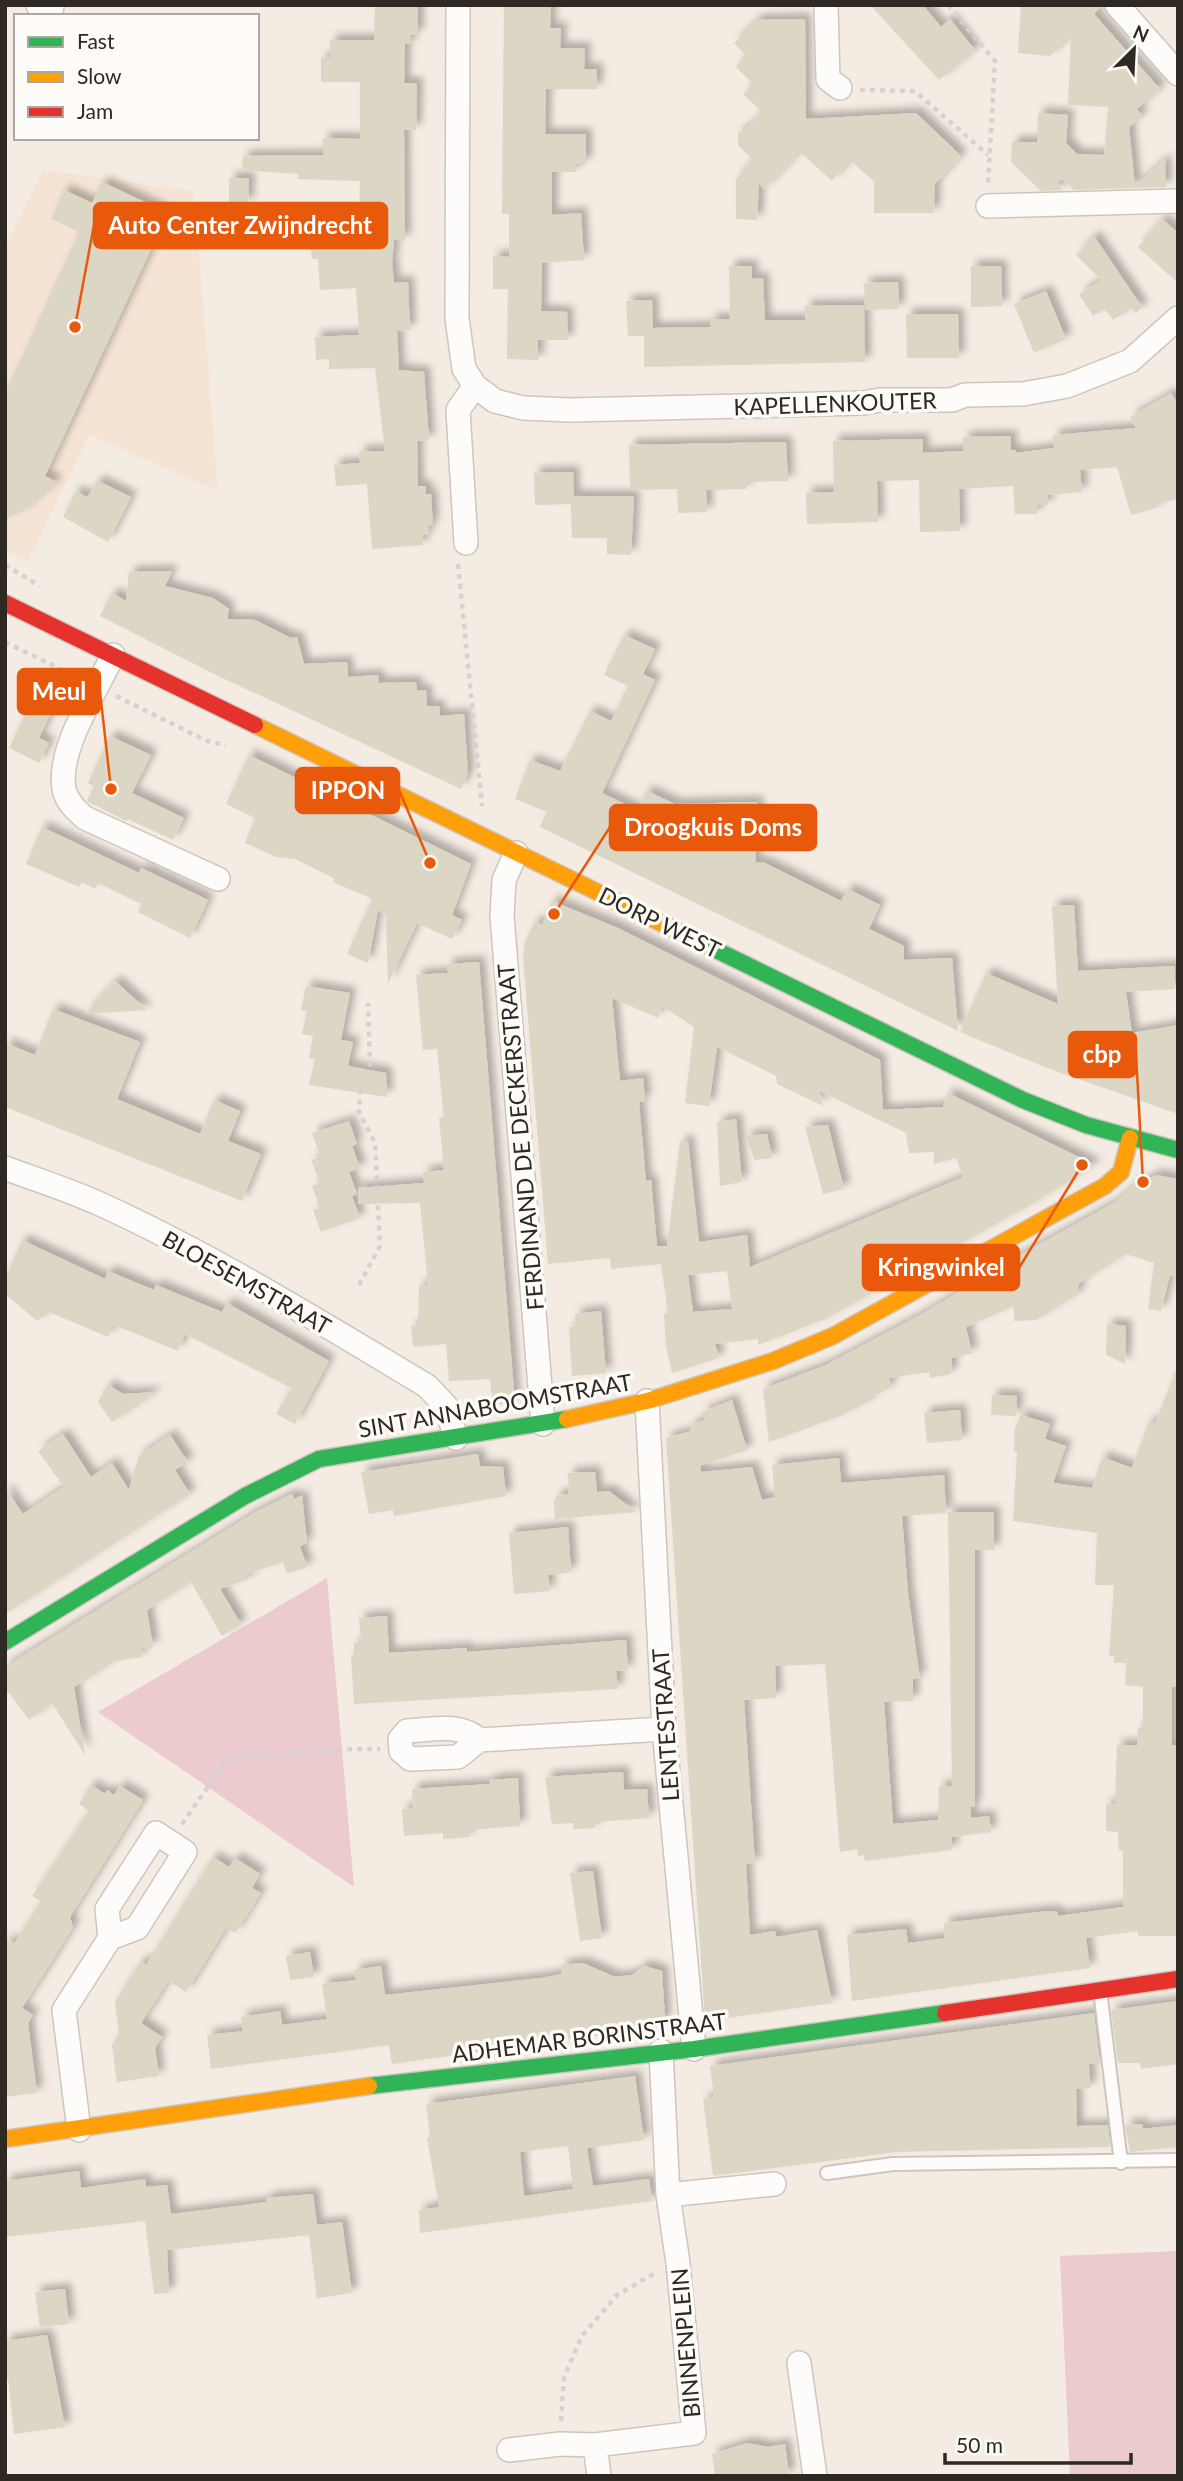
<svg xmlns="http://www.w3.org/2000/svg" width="1183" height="2481" font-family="Lato,sans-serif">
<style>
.built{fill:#f5e4d4}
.green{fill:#ebcbcd}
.building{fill:#dcd6c5;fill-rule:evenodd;filter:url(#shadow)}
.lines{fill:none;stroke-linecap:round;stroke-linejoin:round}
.lane-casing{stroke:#cdc6be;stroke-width:16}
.street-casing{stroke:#cdc6be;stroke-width:26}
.fast-casing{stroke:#cdc6be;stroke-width:19}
.slow-casing{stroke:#cdc6be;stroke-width:19}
.jam-casing{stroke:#cdc6be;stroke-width:19}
.path{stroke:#d5d2cf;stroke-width:4.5;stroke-dasharray:5 5;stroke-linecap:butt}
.lane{stroke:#fdfcfb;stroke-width:12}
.street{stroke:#fdfcfb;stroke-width:23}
.fast{stroke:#30b455;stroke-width:16}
.slow{stroke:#ff9f0a;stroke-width:16}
.jam{stroke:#e5322d;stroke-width:16}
.labels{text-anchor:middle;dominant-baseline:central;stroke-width:7;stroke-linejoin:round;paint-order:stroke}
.street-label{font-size:23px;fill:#2f2923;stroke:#fefbf8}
.leader{fill:none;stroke:#e8590c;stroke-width:2.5}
.callout-dot{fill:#e8590c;stroke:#fefbf8;stroke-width:2.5}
.callout{fill:#e8590c;stroke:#e8590c;stroke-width:2.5}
.callout-label{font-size:24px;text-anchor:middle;font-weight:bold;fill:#fff}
</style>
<defs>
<filter id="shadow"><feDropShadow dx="6" dy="-6" stdDeviation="3.5" flood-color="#0004"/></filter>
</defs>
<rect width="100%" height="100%" fill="#f4ebe2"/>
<path class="built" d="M43,170L194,191L218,491L89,435L28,562L5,551V248Z"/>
<path class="green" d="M327,1578L354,1887L98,1712Z
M1178,2251V2476H1070L1060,2256Z"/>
<path class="building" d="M375,5H418V35H411V44H405L404,83H417L416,130H404L405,240H394L392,263L394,283L408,282L410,330L397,331L399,370L424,372L429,440L417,441L418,486H426V494H431L433,526H428L429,535H423V545L372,549L367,484L336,486L334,465L360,463L359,451H385L375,368L329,369V359L316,360L315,337L359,335L356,288L320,290L318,259H312L310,240L353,238V219H359L360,181L298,179V174L242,170L243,156L323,155V138L360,139V82H321V57L330,58V40H374Z
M504,5H551L550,28H561L560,48H585L584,69H597V89H546L545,134H586V164H576V172H552V215L581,213L584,260L542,263L541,311L567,312L568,340H538V360L507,359L508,289H493V256L509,257V214H502Z
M870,5H923L941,27L950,19L975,50L939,80Z
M1021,5H1103L1094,14L1160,89L1137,109L1142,116L1129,127L1135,186L1165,159L1166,187L1074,190L1062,179L1057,183L1063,190L1041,191L1011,162L1012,142H1037L1038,113L1068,115L1066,143L1077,154L1104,155L1108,107L1068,105L1071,35L1050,56L1018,53Z
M805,19L806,119L916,113L961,156L935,184L934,213H874V182L850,160L832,181L800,152L764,189L759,184L757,220L736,219V179L753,160L738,145V132L744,131L762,112L743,94L753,84L736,67L745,54L734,43L757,20Z
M229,178H249L248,204L229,203Z
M102,182L168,213L45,476L57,482L24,510L5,520V394L79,232L51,219L64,190L92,203Z
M1162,219L1178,233V283L1138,247Z
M1094,236L1142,307L1136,313L1131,308L1113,320L1105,309L1093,316L1079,294L1101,280L1076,255Z
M729,266H752V279L763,278L765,320H805V306L864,305L865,362L644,367V336H628L626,301L652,300L653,328L711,327L710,319H730Z
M971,266H1001L1002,306L971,307Z
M898,282L899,309L865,310L864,283Z
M1046,291L1066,339L1034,353L1014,304Z
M906,314H958L959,358H907Z
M1171,393L1178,404V499L1158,503V507L1131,515L1117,467L1080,470L1082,492L1048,495V505H1037V514H1015L1013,486L959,489L960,531L920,532L919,480L877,481L878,522L807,524L806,493L834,492L833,441L923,439V453L964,451L963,437L1011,436V450H1016V453L1054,448L1053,435L1136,428L1130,417Z
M786,442L788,481L746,482V489L706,490L707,512L678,513L677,489L630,490L629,445Z
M573,472L574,496H634L631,555L607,554V538H572L571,504L535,505L534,473Z
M98,481L131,497L108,542L63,517L76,491L87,497Z
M172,571L165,586L213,598L229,609L227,619L255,620L291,638L297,637L304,664L347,662L348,677L378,675L379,683L416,682L417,691L426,690L427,706H439L440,716L464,714L468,774L461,789L216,675L100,616L112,593L126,601L129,572Z
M624,635L655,649L643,674L655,680L602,793L637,810L647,791L675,804L757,802L759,821L753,822L756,863L763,862L841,901L848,889L880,905L869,929L904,946V960L952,958L958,1031L540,827L547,812L515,799L530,760L560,771L590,711L611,721L628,686L604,675Z
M33,699L53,708L39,738L49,743L39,763L9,748Z
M110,736L151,755L132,793L184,818L173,840L128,819L126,821L87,801L94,786L88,783Z
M249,755L471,864L452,915L462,920L452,939L417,923L388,984L386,915L378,910L368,963L347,954L372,899L333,882L335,879L295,859L276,857L245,843L255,818L226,804Z
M42,827L139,873L141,868L208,900L190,938L138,912L141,904L98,883L95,889L82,882L79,887L26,864Z
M552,901L618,928L880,1060L883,1110L943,1107L948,1093L1095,1165L1030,1205L825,1319L758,1345V1339L715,1344L719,1358L672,1373L666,1347L664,1314L668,1313L661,1264L611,1269L610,1258L548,1264L523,957L525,942L535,921L542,925ZM612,998L658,1018L662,1006L694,1027L685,1103L709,1106L717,1047L776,1076L777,1084L823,1106L819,1091L906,1133L909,1153L934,1152V1164L956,1158L963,1177L750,1267L747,1235L699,1242L688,1141H680L667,1246H657L651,1180L646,1181L639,1102L645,1101L643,1078L620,1081ZM727,1271L732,1309L693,1312L688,1275Z
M1074,905L1078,971L1175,966V989L1126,992L1132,1033L1178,1025V1114L1047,1068L960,1032L986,973L1058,1004L1052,906Z
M479,962L515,1403L493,1405L490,1379L449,1381L446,1344L413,1347L411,1326H418L419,1285H428L420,1203L358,1204V1188L424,1183L423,1172L444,1170L439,1118H444L437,1049L423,1050L416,975L448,973L447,964Z
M115,981L147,1010L85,1014Z
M306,986L350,993L341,1040L353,1042L348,1066L386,1073L387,1097L309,1085L315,1059L309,1058L313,1036L302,1034L307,1011L301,1010Z
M53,1009L140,1042L117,1099L200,1134L214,1100L240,1111L228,1141L261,1154L242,1201L5,1107V1043L35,1055Z
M736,1119L742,1182L720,1186L717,1122Z
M349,1121L357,1144L352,1146L360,1168L349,1172L357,1194L352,1196L360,1218L321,1232L313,1210L320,1208L312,1186L320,1183L311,1160L320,1157L312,1133Z
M828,1125L844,1189L823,1194L805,1127Z
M767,1134L772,1158L755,1160L745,1136Z
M1156,1175L1178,1179V1276L1170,1275L1161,1311L1148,1309L1154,1263L1126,1254L1078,1284L1079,1293L1036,1320L1014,1321V1306L966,1327L972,1353L952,1358L951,1374L930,1378L929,1372L889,1378L890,1388L868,1398L870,1401L840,1416L769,1442L763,1389L826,1365L922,1314L969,1286L968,1284L1114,1203L1134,1186Z
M22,1240L105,1279L108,1271L154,1290L156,1285L222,1312L227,1303L329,1361L295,1424L276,1414L291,1388L185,1334L178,1351L114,1325L108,1337L49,1312L37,1321L5,1294V1279Z
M601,1311L606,1373L572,1376L569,1327H576L575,1314Z
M1107,1324L1126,1326L1125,1364L1106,1355Z
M1176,1370L1178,1687H1172V1745H1178V1936H1138V1931L1086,1938L1090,1968L852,2001L847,1935L906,1929L908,1943L945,1938L944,1923L1048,1911L1057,1912L1058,1916L1123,1907V1851H1119L1118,1832L1106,1831V1804H1115L1117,1745H1137L1138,1728H1143V1687L1125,1685L1126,1663H1114V1656H1109L1114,1585H1095L1097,1533L1013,1521L1017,1452L1014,1451L1015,1429L1021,1415L1050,1424L1045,1439L1066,1446L1053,1483L1092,1488L1102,1457L1132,1468L1149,1421L1155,1424Z
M108,1385L123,1394L157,1392L112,1422L98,1402Z
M992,1395L1017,1396L1016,1416L991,1415Z
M732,1400L747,1450L700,1466L701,1472L752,1467L762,1500L775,1497L772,1465L839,1458L841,1483L944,1475L946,1513L902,1516L908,1593L920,1679H913V1701L884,1702L893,1824L938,1820L939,1786H952L948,1512H994V1550H975V1807H971V1818L989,1816L991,1832L952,1837V1850L865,1861L864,1855L858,1856L857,1849L840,1852L825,1664L775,1666L776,1698L744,1700L755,1863L746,1864L750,1935L775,1931L776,1937L817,1930L832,2003L705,2021L666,1438L691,1431L690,1425L705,1420L702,1412Z
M960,1410L962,1440L927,1443L924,1413Z
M63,1434L91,1477L112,1463L129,1490L139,1456L170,1435L188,1462L175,1470L190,1494L5,1614V1488L23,1514L64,1487L38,1451Z
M478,1454L480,1466L503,1467L506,1496L394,1516L393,1510L369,1514L361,1472Z
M595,1472L597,1492L609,1491L636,1512L555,1519L554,1502L557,1495L569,1494L568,1473Z
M292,1494L294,1499L302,1495L307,1543L300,1546L307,1567L287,1574L283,1562L247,1574L249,1579L220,1589L241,1624L222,1636L191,1582L147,1610L153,1647L141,1649L142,1657L115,1661L74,1687L85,1755L52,1703L29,1720L5,1688V1667L254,1513Z
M568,1527L571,1572L548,1575L550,1591L514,1594L509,1533Z
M387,1616L389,1653L467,1648V1652L626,1640L628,1670L616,1671L618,1689L354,1704L351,1656L354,1655V1643L361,1642L359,1618Z
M623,1772L624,1790L647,1789L649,1818L595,1822V1828L573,1829V1823L552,1824L545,1777Z
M518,1778L520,1826L469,1830L470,1837L443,1839V1833L404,1836L402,1809L413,1808L412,1789L490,1784L489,1780Z
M91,1785L105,1794L107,1790L114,1795L120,1786L143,1800L70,1917L73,1927L22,2008L33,2015L28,2023L37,2093L5,2097V1940L14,1944L41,1901L32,1896L89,1811L79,1804Z
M213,1857L229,1867L235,1858L260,1874L252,1888L261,1893L235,1933L226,1928L186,1992L168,1981L141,2023L162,2037L155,2048L159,2076L117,2082L112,2045L119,2034L115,2002L141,1961L146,1965Z
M593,1871L602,1938L580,1941L570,1873Z
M310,1952L314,1977L290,1980L286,1956Z
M583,1963L615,1977L632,1975L644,1966L662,1971L665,2019L658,2027L392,2064L389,2045L211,2069L207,2035L243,2031L241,2017L280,2011L282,2025L327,2019L322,1984L356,1980L354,1970L381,1966L385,1995L541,1978L562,1974L561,1965Z
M1178,2001V2064L1141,2069L1140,2063H1118L1111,2010Z
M1094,2013L1100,2064H1089L1090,2088L1076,2089L1077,2126L1108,2125L1110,2147L896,2152L713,2176L703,2099L714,2097L710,2066Z
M635,2076L644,2140L587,2148L593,2186L649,2179L652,2201L420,2233L419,2210L439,2207L427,2138L430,2137L426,2104ZM568,2146L573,2189L524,2196L520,2152Z
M1142,2124L1143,2129L1178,2125V2147L1130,2152L1125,2125Z
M79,2171L81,2188L145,2179L146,2187L167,2185L171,2214L267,2202L266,2198L313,2194L317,2225L342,2222L352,2293L317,2298L309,2235L167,2250L169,2293L154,2294L145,2221L5,2237V2181Z
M65,2289L69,2324L40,2327L35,2292Z
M47,2335L65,2427L14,2434L8,2378L5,2379V2341Z
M747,2443L768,2447L785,2444L789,2476H715L712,2454Z"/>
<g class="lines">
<g class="lane-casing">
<path id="lane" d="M1100,1990L1121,2163
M827,2173L893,2164L1178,2160"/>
</g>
<g class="street-casing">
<path id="street" d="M38,5L52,7
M458,5L457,318L464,369L475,386L495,401L523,408L570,410L864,403L880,400H952L965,395L1023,394L1067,386L1130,361L1178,318
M826,5L828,79L840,88
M1117,5L1178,74
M988,206L1178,201
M466,543L458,410L475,386
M113,655C96,692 54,753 65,793C69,804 77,811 85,818L218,879
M516,853L504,880L502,916L543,1424
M5,1168C37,1180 69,1190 100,1204C214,1256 320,1322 427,1386L446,1406L456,1438
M647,1401L664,1729L694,2049
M479,1740L458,1757L410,1759L401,1751L400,1739L407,1731C431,1730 460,1722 479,1740L664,1729
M79,2130L64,2010L110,1938L137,1928L185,1852L156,1833L107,1909L110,1938
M668,2195L774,2184
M799,2363L815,2476
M595,2445L599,2476
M509,2450L560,2444L595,2445L694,2433L678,2263L668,2195L661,2051"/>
</g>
<g class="fast-casing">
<path id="fast" d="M671,928L1023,1100L1086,1125L1178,1150
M5,1642L245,1496L319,1459L567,1419
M369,2086L694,2049L945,2013"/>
</g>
<g class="slow-casing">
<path id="slow" d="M255,725L671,928
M567,1419L647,1401L773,1361L833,1336L1105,1186L1121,1172L1130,1138
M5,2139L369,2086"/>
</g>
<g class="jam-casing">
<path id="jam" d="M5,603L255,725
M945,2013L1178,1979"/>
</g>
<path class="path" d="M948,5L995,61L988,184
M860,90L915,91L988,155
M458,564L482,806
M5,565L40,586
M5,642L77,677
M116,696L207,741L226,745
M359,1285L380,1246L375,1143L359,1112L360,1088L370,1067L368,1003
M182,1824L228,1758L335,1749H380
M561,2421L564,2377L582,2336L617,2295L655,2273"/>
<use href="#lane" class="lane"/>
<use href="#street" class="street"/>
<use href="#fast" class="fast"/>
<use href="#slow" class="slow"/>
<use href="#jam" class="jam"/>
</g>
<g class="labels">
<g class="street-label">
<text transform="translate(835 403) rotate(-2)">KAPELLENKOUTER</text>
<text transform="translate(660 922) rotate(26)">DORP WEST</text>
<text transform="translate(520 1137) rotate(-95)">FERDINAND DE DECKERSTRAAT</text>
<text transform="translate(247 1282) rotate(29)">BLOESEMSTRAAT</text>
<text transform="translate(495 1405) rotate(-10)">SINT ANNABOOMSTRAAT</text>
<text transform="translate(665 1725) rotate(-94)">LENTESTRAAT</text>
<text transform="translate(589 2037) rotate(-7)">ADHEMAR BORINSTRAAT</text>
<text transform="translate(685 2343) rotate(-95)">BINNENPLEIN</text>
</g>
</g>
<path class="leader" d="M75 327L94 225M111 789L100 692M430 863L399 790M554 914L610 827M1143 1182L1136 1054M1082 1165L1019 1268"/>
<g class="callout-dot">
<circle cx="75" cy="327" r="7"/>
<circle cx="111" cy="789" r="7"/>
<circle cx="430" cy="863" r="7"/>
<circle cx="554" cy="914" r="7"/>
<circle cx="1143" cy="1182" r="7"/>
<circle cx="1082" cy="1165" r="7"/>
</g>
<g class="callout">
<rect x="94" y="203" width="293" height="45" rx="7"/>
<rect x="18" y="669" width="82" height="45" rx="7"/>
<rect x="296" y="768" width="103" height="45" rx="7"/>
<rect x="610" y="805" width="206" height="45" rx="7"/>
<rect x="1069" y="1032" width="67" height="45" rx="7"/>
<rect x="863" y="1245" width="156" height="45" rx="7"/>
</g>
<g class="callout-label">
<text x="240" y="234">Auto Center Zwijndrecht</text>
<text x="59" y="700">Meul</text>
<text x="348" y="799">IPPON</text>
<text x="713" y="836">Droogkuis Doms</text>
<text x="1102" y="1063">cbp</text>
<text x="941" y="1276">Kringwinkel</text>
</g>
<rect width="1183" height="2481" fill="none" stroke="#2f2923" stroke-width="14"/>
<rect x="14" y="14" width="245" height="126" fill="#fefbf8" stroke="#aba7a3" stroke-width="2"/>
<rect x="28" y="37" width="35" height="10" fill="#30b455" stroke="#aba7a3" stroke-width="2"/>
<text x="77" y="49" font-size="21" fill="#2f2923">Fast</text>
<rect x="28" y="72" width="35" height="10" fill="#ff9f0a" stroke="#aba7a3" stroke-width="2"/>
<text x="77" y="84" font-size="21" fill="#2f2923">Slow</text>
<rect x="28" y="107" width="35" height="10" fill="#e5322d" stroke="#aba7a3" stroke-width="2"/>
<text x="77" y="119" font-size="21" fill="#2f2923">Jam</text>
<g transform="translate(1134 49) rotate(24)" stroke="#fefbf8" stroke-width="5" paint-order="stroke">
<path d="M0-5L12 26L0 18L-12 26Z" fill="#2f2923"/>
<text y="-10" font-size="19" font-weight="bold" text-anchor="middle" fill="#2f2923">N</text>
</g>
<path d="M945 2453v10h186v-10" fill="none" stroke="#2f2923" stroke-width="3.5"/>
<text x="956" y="2453" font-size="21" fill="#2f2923" stroke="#fefbf8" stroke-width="5" paint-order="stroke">50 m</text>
</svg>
